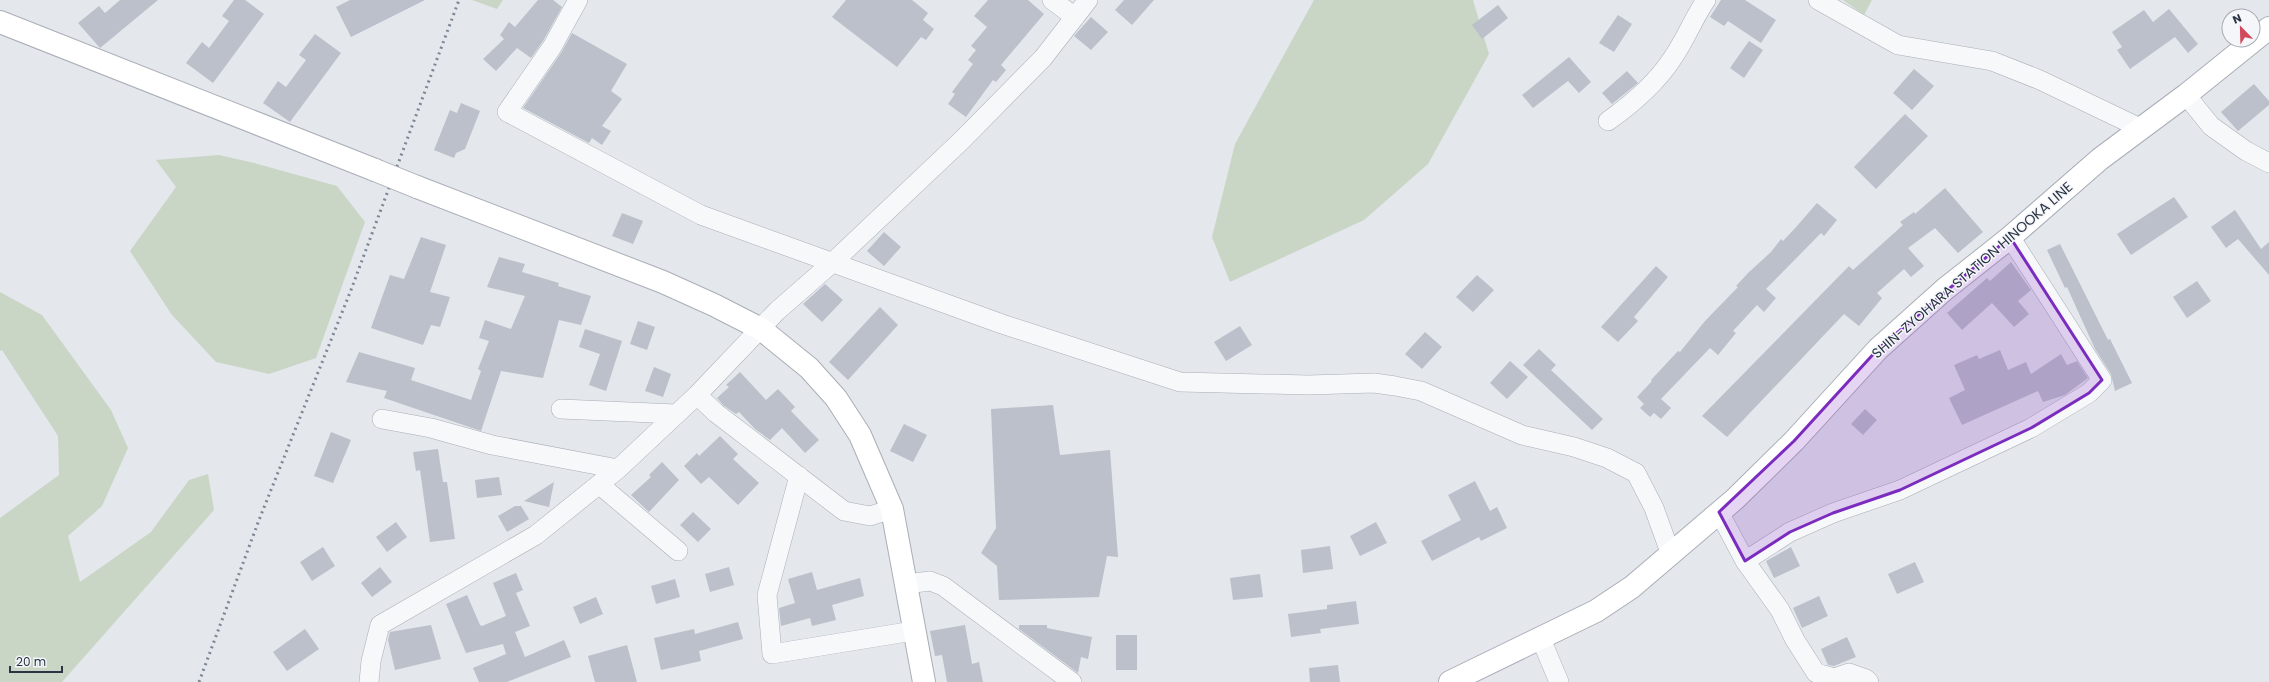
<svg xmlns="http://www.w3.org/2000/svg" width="2269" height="682" font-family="Poppins,sans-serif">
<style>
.green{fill:#c9d6c5}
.building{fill:#bbc0ca}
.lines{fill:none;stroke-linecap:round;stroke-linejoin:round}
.street-casing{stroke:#a9aeb7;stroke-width:20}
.secondary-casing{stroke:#a9aeb7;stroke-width:24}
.street{stroke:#f7f8fa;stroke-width:19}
.secondary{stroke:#fff;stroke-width:22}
.rail{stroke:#7d8696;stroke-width:3;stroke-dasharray:2 4;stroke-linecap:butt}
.secondary-bridge-casing{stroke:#a9aeb7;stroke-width:24;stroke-linecap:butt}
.secondary-bridge{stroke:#fff;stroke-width:22}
.marked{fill:#7b2cbf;fill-opacity:0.2;stroke:#7b2cbf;stroke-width:3;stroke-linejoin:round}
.labels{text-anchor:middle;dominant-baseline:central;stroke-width:3;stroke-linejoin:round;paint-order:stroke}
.street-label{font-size:14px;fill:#2b3445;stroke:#f4f6f9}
</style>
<rect width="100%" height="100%" fill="#e4e7ec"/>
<path class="green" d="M472,0H503L497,9Z
M1314,0H1473L1489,54L1428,164L1364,220L1230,282L1212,237L1235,144Z
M1843,0H1872L1864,15Z
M219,155L254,163L337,186L365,222L316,358L269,374L216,362L172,315L130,251L176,187L156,160Z
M0,292L42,315L111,410L128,448L102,506L68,536L80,582L151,532L189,480L208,474L214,510L62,682H0V518L59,475L58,436L2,350L0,351Z"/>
<path class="building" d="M120,0H158L100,48L78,23L99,6L105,13Z
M234,0H245L264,14L213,83L186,63L202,42L209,48L229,21L222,16Z
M350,0H425L351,37L336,7Z
M538,0H553L562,7L543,41L531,58L517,48L496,71L483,59L504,39L500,35L509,22L515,27Z
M846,0H912L928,13L923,20L934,29L926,40L921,37L897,67L832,17Z
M988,0H1028L1044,14L1001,65L1006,70L996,82L993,80L966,117L948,104L955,94L952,92L973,64L968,60L976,50L971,46L987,27L974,16Z
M1124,0H1154L1132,25L1115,10Z
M1721,0H1745L1776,20L1761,43L1728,21L1724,26L1710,17Z
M1498,5L1508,18L1482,39L1472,25Z
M2169,9L2198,44L2188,53L2175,37L2130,69L2117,50L2122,47L2112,32L2144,10L2153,22Z
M1618,15L1632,24L1614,52L1599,43Z
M1091,17L1108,32L1091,50L1074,36Z
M572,33L627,64L611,91L622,99L602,126L611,131L602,145L592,138L589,143L523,108L561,53Z
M315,34L341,53L290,122L263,103L278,81L286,87L306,60L299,55Z
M1749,41L1763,50L1744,78L1730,68Z
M1569,57L1591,82L1579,93L1568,81L1533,108L1522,95Z
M1914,69L1934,86L1912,110L1893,93Z
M1627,71L1638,83L1612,104L1602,93Z
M2254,84L2269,101V105L2238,131L2221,112Z
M461,103L480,111L465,149L456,153L454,158L434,150L450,110L457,113Z
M1905,114L1928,136L1876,189L1854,167Z
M1945,188L1983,232L1958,253L1935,228L1908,248L1924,266L1911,277L1904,269L1877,293L1882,298L1859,326L1844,314L1727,437L1702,416L1849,266L1853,270L1903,225L1900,222L1914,212L1915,214Z
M2174,197L2188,217L2131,255L2117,234Z
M1817,203L1837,220L1824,236L1821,233L1766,289L1776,298L1764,312L1757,305L1733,331L1736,333L1718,355L1710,348L1661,399L1671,408L1661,419L1654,413L1650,417L1640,408L1644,404L1637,397L1652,381L1651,380L1678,351L1680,352L1705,321L1738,287L1736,286L1748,273L1771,252L1781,239L1783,241L1797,226Z
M2235,210L2261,249L2269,242V275L2238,239L2226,248L2211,227Z
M622,213L643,221L633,244L612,236Z
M884,232L901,247L884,266L867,251Z
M421,237L446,245L430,292L450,297L440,327L431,325L423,345L371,328L390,275L404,279Z
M2060,244L2108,340L2110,339L2132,383L2115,391L2111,374L2095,349L2067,287L2065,288L2047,250Z
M499,257L525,264L522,272L559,283L558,286L591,296L581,325L559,320L543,378L501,371L481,431L384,398L387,391L346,382L359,352L415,368L411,380L471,400L481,371L478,369L489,341L479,338L485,320L511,329L525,296L487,287Z
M2011,262L2031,290L2018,301L2029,314L2014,327L1992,303L1962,330L1947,313L1987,278L1990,281Z
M1656,266L1668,277L1634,317L1638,321L1618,342L1601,327Z
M1477,275L1494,290L1473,312L1456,297Z
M2197,281L2211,301L2187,318L2173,297Z
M825,284L843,300L822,322L803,304Z
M880,307L898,325L848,380L829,362Z
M638,321L655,327L647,350L630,344Z
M1240,326L1252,345L1226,361L1214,342Z
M585,329L622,341L606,391L589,385L600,354L579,347Z
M1425,332L1442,347L1422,369L1405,354Z
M1539,349L1556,365L1551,370L1603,419L1592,430L1523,365Z
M2000,350L2008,370L2026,362L2031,374L2061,354L2067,365L2077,361L2088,378L2065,395L2043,402L2038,391L1962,425L1949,398L1965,390L1954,365L1977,355L1979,359Z
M1510,361L1528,377L1507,399L1490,383Z
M654,367L671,374L663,397L645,391Z
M740,372L766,400L778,389L795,407L791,411L819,440L805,453L782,428L770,440L755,429L739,412L736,414L723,405L717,398L729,387L726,385Z
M1053,405L1060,455L1110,450L1118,557L1107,556L1099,597L999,600L997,566L981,553L996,528L991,409Z
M1865,409L1877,420L1863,435L1851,424Z
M904,424L927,435L913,462L890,451Z
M331,432L351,440L333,483L314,476Z
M720,436L738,454L733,459L759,483L738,505L709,477L701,484L684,466L697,453L699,456Z
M438,449L443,482H447L455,539L430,542L420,470L416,471L413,452Z
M662,462L679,480L649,512L631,495L651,477L649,475Z
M499,477L502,495L477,498L475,480Z
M1475,481L1490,511L1497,507L1507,528L1481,541L1479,537L1432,561L1421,541L1461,520L1448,495Z
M554,482L549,507L524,501Z
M515,506H521L529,519L507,532L498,516Z
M693,512L711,529L698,542L680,525Z
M396,522L407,537L387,552L376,537Z
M1376,522L1387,543L1360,556L1350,536Z
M1330,546L1333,569L1303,573L1301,550Z
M323,547L335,566L312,581L300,562Z
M1791,547L1800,566L1774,578L1766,561Z
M1915,562L1924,582L1897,594L1888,574Z
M380,567L392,582L372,597L361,583Z
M729,567L734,585L710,592L705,574Z
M812,572L817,590L860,578L864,596L832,605L836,620L812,626L810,618L781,626L779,608L795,603L788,579Z
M516,573L523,590L516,593L530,626L515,632L525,657L564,640L571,657L507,682H479L473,668L506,654L503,644L466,653L446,604L467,595L480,625L482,626L506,616L493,583Z
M1260,574L1263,597L1233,600L1230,578Z
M675,579L680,597L656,604L651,586Z
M1819,596L1828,616L1802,628L1793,608Z
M596,597L603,614L580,624L573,607Z
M1356,601L1359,624L1320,629L1321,633L1291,637L1288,614L1327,609V605Z
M738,622L743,639L699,651L701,661L661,670L654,638L694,629L695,634Z
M431,625L441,659L395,670L388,640L390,632Z
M965,625L972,664L979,662L983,682H947L942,655L935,656L930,631Z
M1019,625H1047V628L1092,637L1088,659L1081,657L1078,673L1019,629Z
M305,629L319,649L287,671L273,652Z
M1116,635H1137V670H1116Z
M1847,637L1856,657L1834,666L1828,665L1821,649Z
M627,645L637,682H595L588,656Z
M1338,665L1340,682H1310L1309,668Z"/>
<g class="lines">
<g class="street-casing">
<path id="street" d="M578,0L552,47L507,112L701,215L1002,324L1180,382L1308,385L1374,383L1395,386L1421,391L1522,435L1574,447L1607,458L1636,473L1654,508L1671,555
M1052,0L1075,17
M1818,0L1898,45L1992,61L2040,80L2140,128
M2186,95L2211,126L2246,151L2269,163
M1608,121C1632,104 1655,85 1672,59C1685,41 1693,19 1706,0
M697,395L716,413L844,511L870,516L892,509
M561,409L676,414
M382,419L431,428L492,445L618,469
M799,476L767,595L772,654L913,631
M600,485L678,551
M1719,512L1745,561L1780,610L1795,640L1816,673L1834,678L1849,673L1866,679L1869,682
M1745,561L1790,532L1833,513L1900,490L2031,428L2089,393L2102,380L2010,237
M906,584L930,581L943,586L1072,682
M1541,639L1559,682
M369,682L371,661L380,625L536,535L618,469L697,395L777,311L832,263L961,141L1043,58L1088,0"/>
</g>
<g class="secondary-casing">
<path id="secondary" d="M0,22L375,170
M417,187L663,282L714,305L761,329L809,368L836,398L860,435L892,509L924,682
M1450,682L1596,611L1632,587L1735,499L1794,441L1878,349L1945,289L2007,240L2100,159L2186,95L2269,28"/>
</g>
<use href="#street" class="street"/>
<use href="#secondary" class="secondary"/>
<path class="rail" d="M199,682L259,520L351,290L459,0"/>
<g class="secondary-bridge-casing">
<path id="secondary-bridge" d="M375,170L417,187"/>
</g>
<use href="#secondary-bridge" class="secondary-bridge"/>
</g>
<path class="marked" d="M2010,237L2102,380L2089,393L2031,428L1900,490L1833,513L1790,532L1745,561L1719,512L1794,441L1878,349Z"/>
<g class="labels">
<g class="street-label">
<text transform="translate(1972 270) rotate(-41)">SHIN-ZYOHARA STATION HINOOKA LINE</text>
</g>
</g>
<g transform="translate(2241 28) rotate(337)"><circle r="19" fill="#f4f6f9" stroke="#a4a8b1"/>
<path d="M0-3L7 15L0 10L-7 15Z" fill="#d1495b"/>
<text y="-6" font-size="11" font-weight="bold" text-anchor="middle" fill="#2b3445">N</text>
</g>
<path d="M10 666v6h52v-6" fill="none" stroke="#2b3445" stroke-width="2"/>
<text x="16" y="666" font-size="12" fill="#2b3445" stroke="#f4f6f9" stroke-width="3" paint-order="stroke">20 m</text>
</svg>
